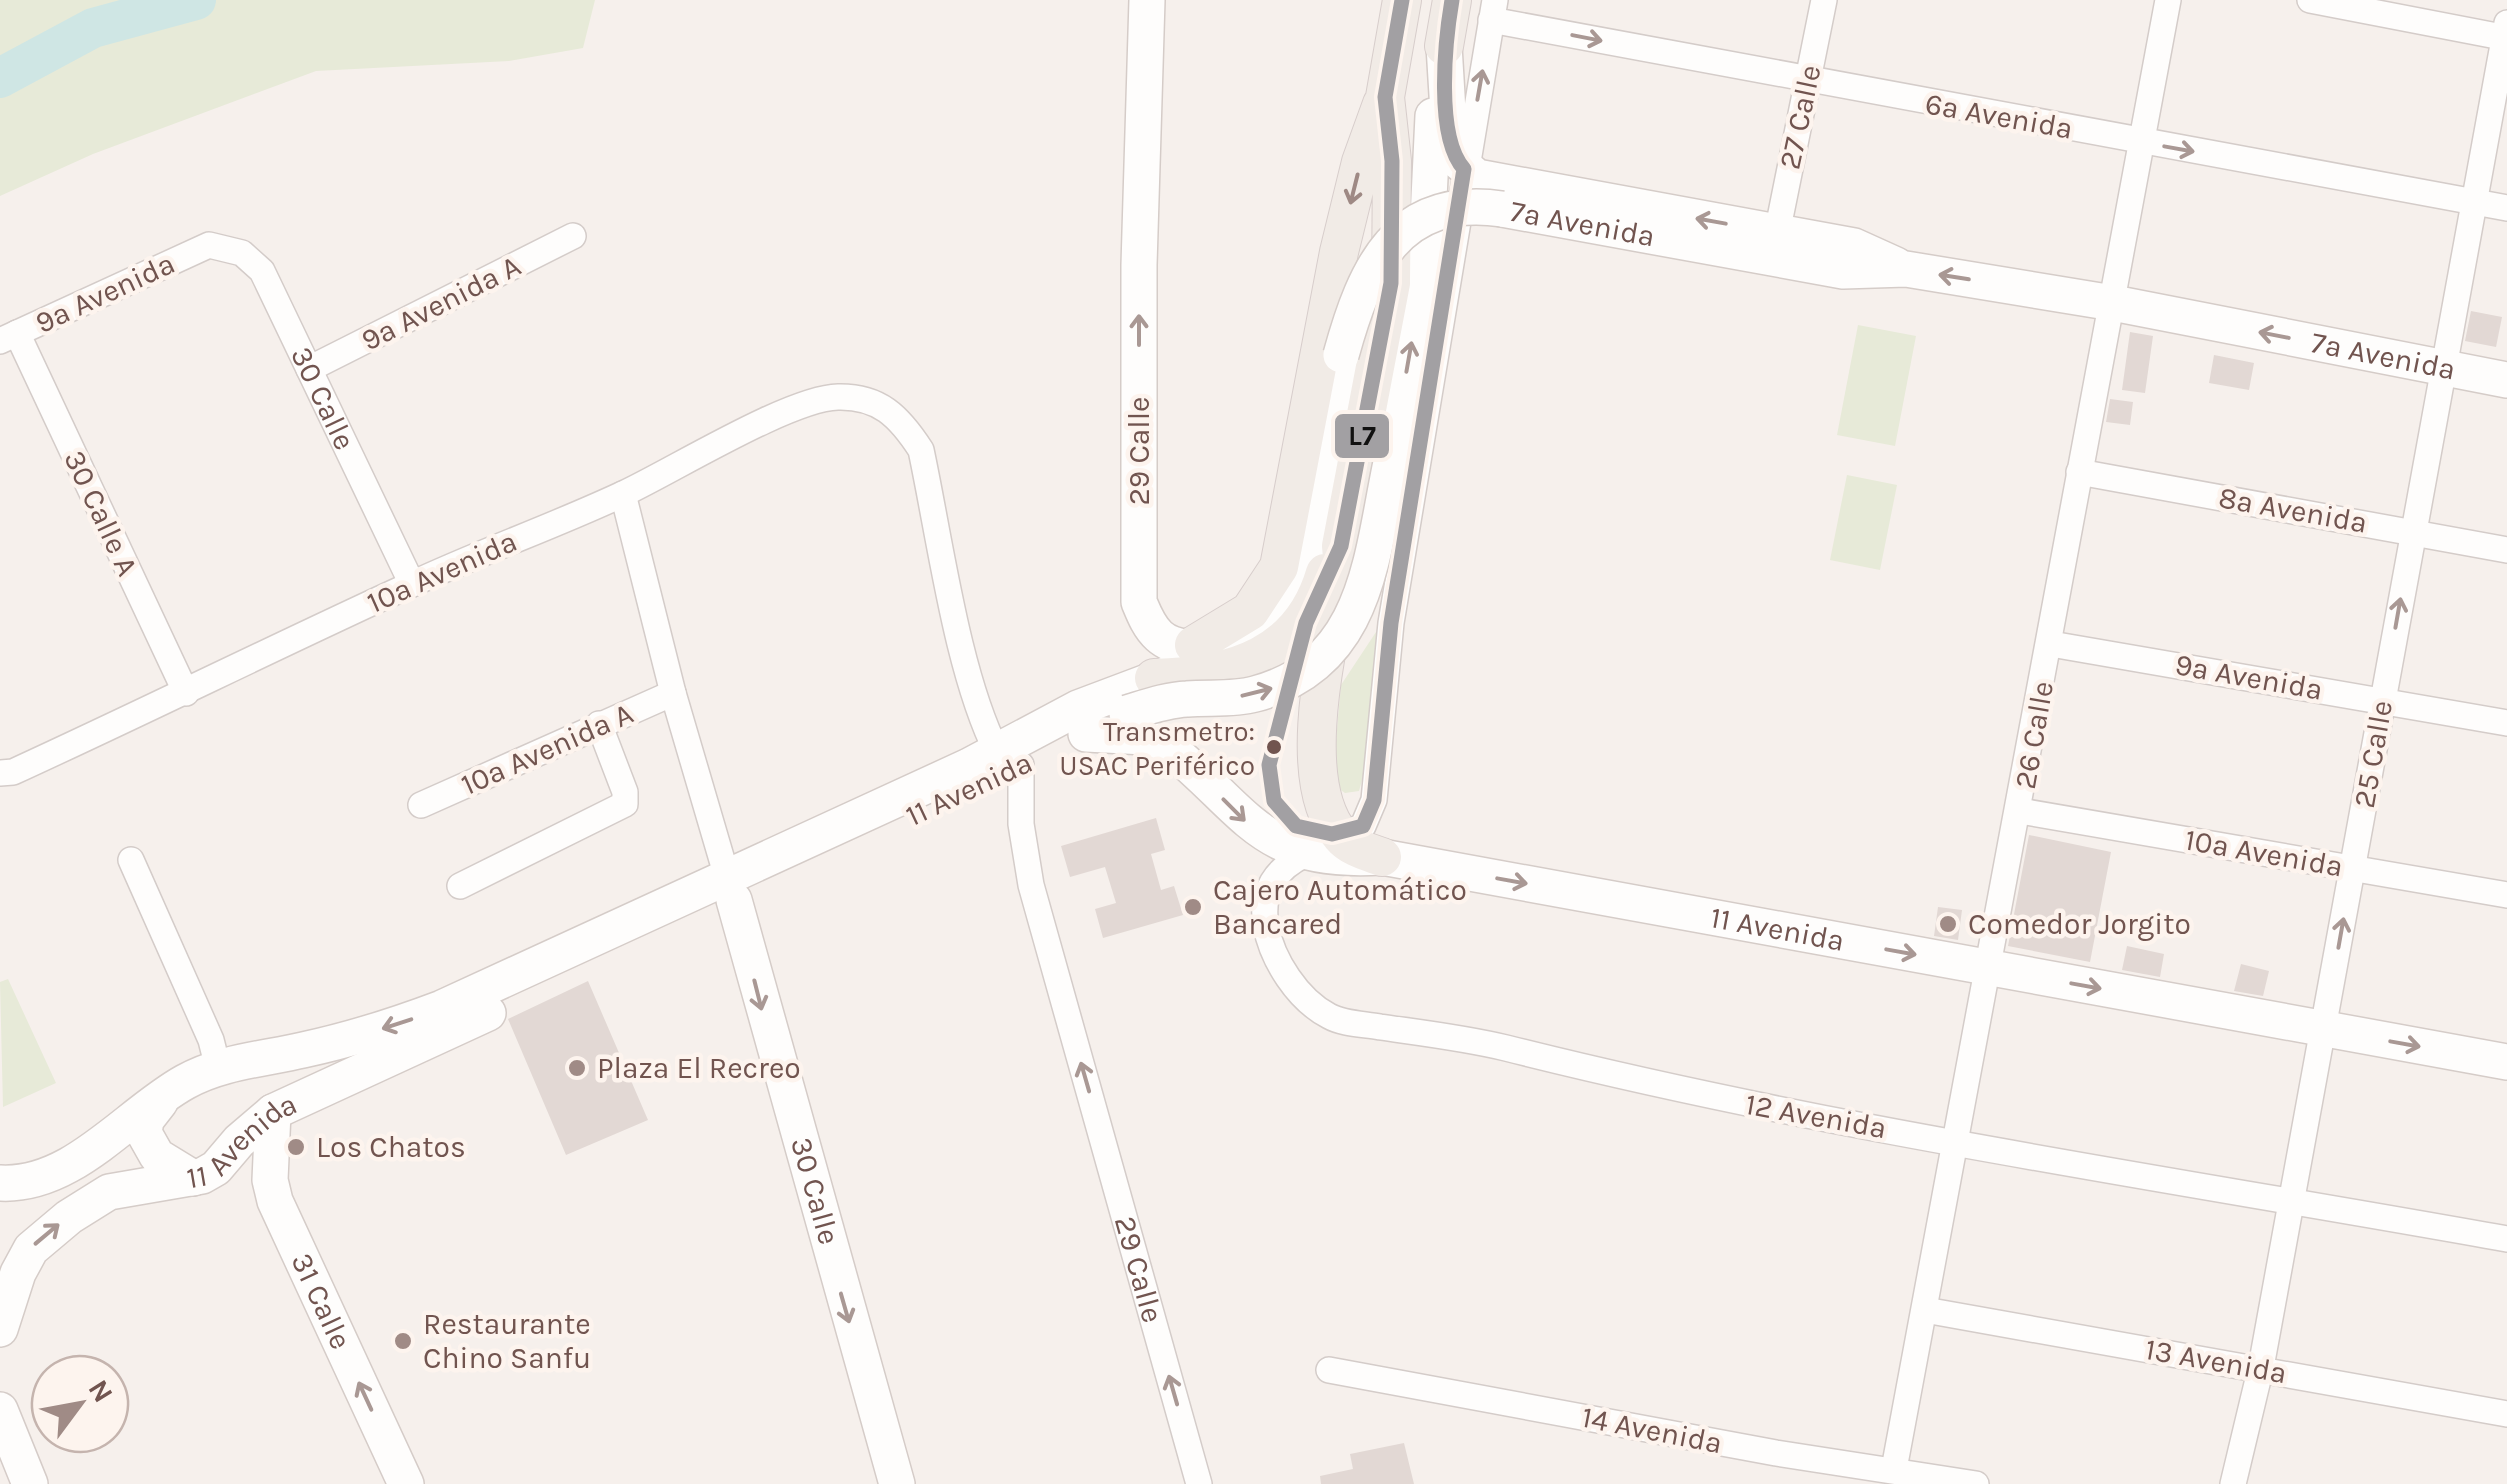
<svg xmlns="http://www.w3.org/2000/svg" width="2507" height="1484" font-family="Karla,sans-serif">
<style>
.green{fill:#e7ead8}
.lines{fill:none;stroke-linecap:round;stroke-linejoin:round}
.river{stroke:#cfe6e4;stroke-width:40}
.building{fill:#e2d8d4}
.street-casing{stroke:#d4ccc9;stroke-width:28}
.secondary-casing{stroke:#d5ccc8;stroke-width:38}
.primary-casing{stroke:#d7cdcb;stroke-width:40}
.street{stroke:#fefdfc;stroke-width:25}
.secondary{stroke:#fefdfc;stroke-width:35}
.primary{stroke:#f1ebe6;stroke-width:38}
.secondary-bridge-casing{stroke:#d5ccc8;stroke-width:38;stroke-linecap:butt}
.secondary-bridge{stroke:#fefdfc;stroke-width:35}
.bus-1-casing{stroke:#fdf4ee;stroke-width:22}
.bus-1{stroke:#a2a0a3;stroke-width:15}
.oneway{stroke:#a99894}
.oneway2{stroke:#9e8984}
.bus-dot{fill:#71544f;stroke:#fdf4ee;stroke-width:4}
.poi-dot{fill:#a08b86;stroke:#fdf4ee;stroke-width:4}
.labels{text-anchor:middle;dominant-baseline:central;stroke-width:9;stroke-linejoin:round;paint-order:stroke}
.bus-label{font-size:28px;fill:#71544f;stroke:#fdf4ee;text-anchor:end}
.street-label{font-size:30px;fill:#71544f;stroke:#fdf4ee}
.poi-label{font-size:30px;fill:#71544f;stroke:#fdf4ee;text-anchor:start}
.line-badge{stroke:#fdf4ee;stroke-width:4}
.pale-badge-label{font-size:28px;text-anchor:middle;font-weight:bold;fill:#111}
</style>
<rect width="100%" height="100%" fill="#f6f0ec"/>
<path class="green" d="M0,0H595L583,48L509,61L316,71L93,154L0,196Z
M1858,325L1916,336L1895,446L1837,435Z
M1847,475L1897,485L1880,570L1830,560Z
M1385,601L1370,752L1359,791L1345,793L1332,784L1341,685L1376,632Z
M8,979L56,1083L3,1107L0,982Z"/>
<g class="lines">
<path class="river" d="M0,78L93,28L196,0"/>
</g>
<path class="building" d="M2471,311L2502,317L2496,347L2465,341Z
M2130,332L2153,336L2145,393L2122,390Z
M2214,355L2254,363L2249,390L2209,383Z
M2110,399L2133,402L2130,425L2106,422Z
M1156,818L1165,850L1151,854L1161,890L1174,886L1183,915L1103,938L1095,909L1116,903L1105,867L1070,877L1061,846Z
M2029,835L2111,852L2090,962L2008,946Z
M1938,907L1962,910L1958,940L1934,936Z
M2127,946L2164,954L2160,977L2122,970Z
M2241,964L2269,971L2263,996L2234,991Z
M588,981L648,1120L566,1155L508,1019Z
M1404,1443L1414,1484H1321L1320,1476L1353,1469L1350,1454Z"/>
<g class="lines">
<g class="street-casing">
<g id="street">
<path d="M2310,0L2507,38"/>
<path d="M1491,20L2507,208"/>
<path d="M1777,233L1824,0"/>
<path d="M17,333L186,693"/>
<path id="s1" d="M0,341L209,245L242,253L262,271L412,584"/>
<path d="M309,369L573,236"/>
<path d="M2079,472L2507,550"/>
<path d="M623,494L673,693L727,877"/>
<path d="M2051,644L2507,723"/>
<path id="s2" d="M1021,765V824L1031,885L1199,1484"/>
<path d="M0,773L13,772C146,711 277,646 410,585C480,552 555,526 625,493C674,470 790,398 838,397C879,396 899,416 921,450C940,539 957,673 997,752"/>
<path d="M421,805L673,693"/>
<path d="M2020,811L2507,895"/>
<path d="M1341,836L1363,826L1374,800L1391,623L1495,0"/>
<path d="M1306,854C1276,868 1260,891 1266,926C1272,960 1298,1000 1329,1016C1343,1024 1364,1024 1380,1027C1422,1033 1465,1038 1506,1048C1835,1131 2173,1179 2507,1239"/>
<path d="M131,860L211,1040L218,1068"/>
<path d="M460,886L625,804V792L599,724"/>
<path d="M1925,1310L2507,1414"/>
<path d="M1329,1370L1776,1453L1976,1484"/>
<path d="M1894,1469L2168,0"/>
<path d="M2233,1484L2261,1367L2507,23"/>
</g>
</g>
<g class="secondary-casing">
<g id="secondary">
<path d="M1147,0L1139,265V602C1144,614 1149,627 1159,636C1190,664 1258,634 1280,606C1288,596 1292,582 1296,570"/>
<path d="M1444,46L1450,144L1454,158L1477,177L1854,246L1896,265"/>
<path id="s3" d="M1502,209L1843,271L1906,269L2113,303L2507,380"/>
<path d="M1393,453L1426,260L1433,116"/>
<path d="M1299,601C1320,567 1317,525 1320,487C1323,443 1334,399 1341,355"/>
<path id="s4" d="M1086,734L1145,737L1163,743C1249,811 1258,865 1382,857L2507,1062"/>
<path id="s5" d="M734,900L897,1484"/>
<path d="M160,1102L146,1120L144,1133L157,1156L193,1178"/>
<path id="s6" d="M273,1112L270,1180L275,1201L406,1484"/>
<path d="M0,1183C73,1187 127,1114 185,1082C220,1062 264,1059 303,1050C350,1040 397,1025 442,1008L969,766L1078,708L1179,670"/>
<path id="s7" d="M0,1329L18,1273L31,1249L69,1217L109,1192L202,1176L216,1168L239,1141L273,1112L488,1013"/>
<path d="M0,1410L30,1484"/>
</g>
</g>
<g class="primary-casing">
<path id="primary" d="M1444,46L1452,0
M1194,645L1250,611L1279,567L1339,252L1361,162L1382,104
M1154,678C1232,676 1301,656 1325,573
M1382,857C1368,852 1351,848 1341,836C1292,778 1330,636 1343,568L1341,546L1391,283L1392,161L1385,97L1402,0"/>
</g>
<use href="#street" class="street"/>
<use href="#secondary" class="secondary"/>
<use href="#primary" class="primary"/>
<g class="secondary-bridge-casing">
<path id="secondary-bridge" d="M1341,355C1365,268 1397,194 1502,209
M1127,713C1147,707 1166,700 1187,699C1209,697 1233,700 1255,694C1371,663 1371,552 1393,453"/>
</g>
<use href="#secondary-bridge" class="secondary-bridge"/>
<g class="bus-1-casing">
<path id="bus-1" d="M1402,0L1385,97L1392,161L1391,283L1341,546L1306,623L1269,765L1274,801L1296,826L1332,834L1363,826L1374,800L1391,623L1464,169C1435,137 1445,41 1452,0"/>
</g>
<use href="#bus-1" class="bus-1"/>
</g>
<defs><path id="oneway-shaft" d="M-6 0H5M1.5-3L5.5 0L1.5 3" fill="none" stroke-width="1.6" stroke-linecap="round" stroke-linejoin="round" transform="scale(2.5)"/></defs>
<g class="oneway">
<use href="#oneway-shaft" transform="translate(1587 38) rotate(11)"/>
<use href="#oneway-shaft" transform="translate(1480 85) rotate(-80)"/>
<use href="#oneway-shaft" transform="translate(2179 149) rotate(10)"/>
<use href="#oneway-shaft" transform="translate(1711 221) rotate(-170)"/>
<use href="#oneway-shaft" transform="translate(1954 277) rotate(-171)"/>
<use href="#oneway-shaft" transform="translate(1139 330) rotate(-90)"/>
<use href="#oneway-shaft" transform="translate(2274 335) rotate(-169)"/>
<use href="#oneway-shaft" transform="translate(1409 357) rotate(-80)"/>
<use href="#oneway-shaft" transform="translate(2398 613) rotate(-80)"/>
<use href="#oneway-shaft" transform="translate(1257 692) rotate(-14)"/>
<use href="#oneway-shaft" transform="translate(1234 810) rotate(45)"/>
<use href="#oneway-shaft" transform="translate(1512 881) rotate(10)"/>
<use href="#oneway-shaft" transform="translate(2341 933) rotate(-80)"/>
<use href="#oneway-shaft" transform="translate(1901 952) rotate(10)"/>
<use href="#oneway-shaft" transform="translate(2086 986) rotate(10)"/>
<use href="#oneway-shaft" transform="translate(758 995) rotate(76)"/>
<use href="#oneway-shaft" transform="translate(397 1024) rotate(162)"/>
<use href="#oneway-shaft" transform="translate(2405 1044) rotate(10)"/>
<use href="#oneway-shaft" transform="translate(1085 1077) rotate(-106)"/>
<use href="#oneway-shaft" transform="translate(47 1234) rotate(-40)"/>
<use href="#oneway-shaft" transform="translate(845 1308) rotate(74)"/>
<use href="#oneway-shaft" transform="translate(1173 1390) rotate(-106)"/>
<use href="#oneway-shaft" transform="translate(365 1396) rotate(-115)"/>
</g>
<use class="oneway2" href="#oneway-shaft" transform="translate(1354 189) rotate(104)"/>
<circle class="bus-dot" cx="1274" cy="747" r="9"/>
<g class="poi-dot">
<circle cx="1193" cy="907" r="10"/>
<circle cx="1948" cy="924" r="10"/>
<circle cx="577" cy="1068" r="10"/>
<circle cx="296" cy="1147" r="10"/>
<circle cx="403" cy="1341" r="10"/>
</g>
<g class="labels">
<g class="bus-label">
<text x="1255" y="731">Transmetro:<tspan x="1255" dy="34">USAC Periférico</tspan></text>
</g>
<g class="street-label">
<text transform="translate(1999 116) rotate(10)">6a Avenida</text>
<text transform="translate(1800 117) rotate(-78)">27 Calle</text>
<text stroke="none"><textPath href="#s3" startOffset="82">7a Avenida</textPath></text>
<text transform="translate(105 293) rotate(-25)">9a Avenida</text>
<text transform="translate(441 303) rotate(-27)">9a Avenida A</text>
<text stroke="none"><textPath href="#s3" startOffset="895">7a Avenida</textPath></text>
<text stroke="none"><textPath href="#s1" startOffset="432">30 Calle</textPath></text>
<text transform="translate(1139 451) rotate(-90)">29 Calle</text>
<text transform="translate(2293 510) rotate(10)">8a Avenida</text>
<text transform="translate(101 513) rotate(65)">30 Calle A</text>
<text transform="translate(442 572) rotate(-24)">10a Avenida</text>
<text transform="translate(2249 677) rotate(10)">9a Avenida</text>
<text transform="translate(2034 735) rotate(-80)">26 Calle</text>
<text transform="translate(547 749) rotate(-24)">10a Avenida A</text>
<text transform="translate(2373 754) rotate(-80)">25 Calle</text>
<text transform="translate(969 789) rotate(-25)">11 Avenida</text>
<text transform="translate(2264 853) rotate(10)">10a Avenida</text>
<text stroke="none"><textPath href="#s4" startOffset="738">11 Avenida</textPath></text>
<text transform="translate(1816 1116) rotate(10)">12 Avenida</text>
<text stroke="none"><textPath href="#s7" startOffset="330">11 Avenida</textPath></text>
<text stroke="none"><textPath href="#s5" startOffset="302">30 Calle</textPath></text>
<text stroke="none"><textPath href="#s2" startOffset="520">29 Calle</textPath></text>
<text stroke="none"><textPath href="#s6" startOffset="200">31 Calle</textPath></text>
<text transform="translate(2216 1361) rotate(10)">13 Avenida</text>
<text transform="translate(1652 1430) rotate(11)">14 Avenida</text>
</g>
<g class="poi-label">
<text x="1213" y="890">Cajero Automático<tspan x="1213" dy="34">Bancared</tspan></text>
<text x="1968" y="924">Comedor Jorgito</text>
<text x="597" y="1068">Plaza El Recreo</text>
<text x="316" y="1147">Los Chatos</text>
<text x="423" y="1324">Restaurante<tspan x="423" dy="34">Chino Sanfu</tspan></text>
</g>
</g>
<rect class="line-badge" x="1333" y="412" width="58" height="48" rx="10" fill="#a2a0a3"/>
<g class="pale-badge-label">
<text x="1362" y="445">L7</text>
</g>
<g transform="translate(80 1404) rotate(58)"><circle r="48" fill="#fdf4ee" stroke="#c5b4ae" stroke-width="2.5"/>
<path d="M0-8L18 38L0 25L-18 38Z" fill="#a08b86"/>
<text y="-15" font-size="28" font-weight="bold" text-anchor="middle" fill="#71544f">N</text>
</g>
</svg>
